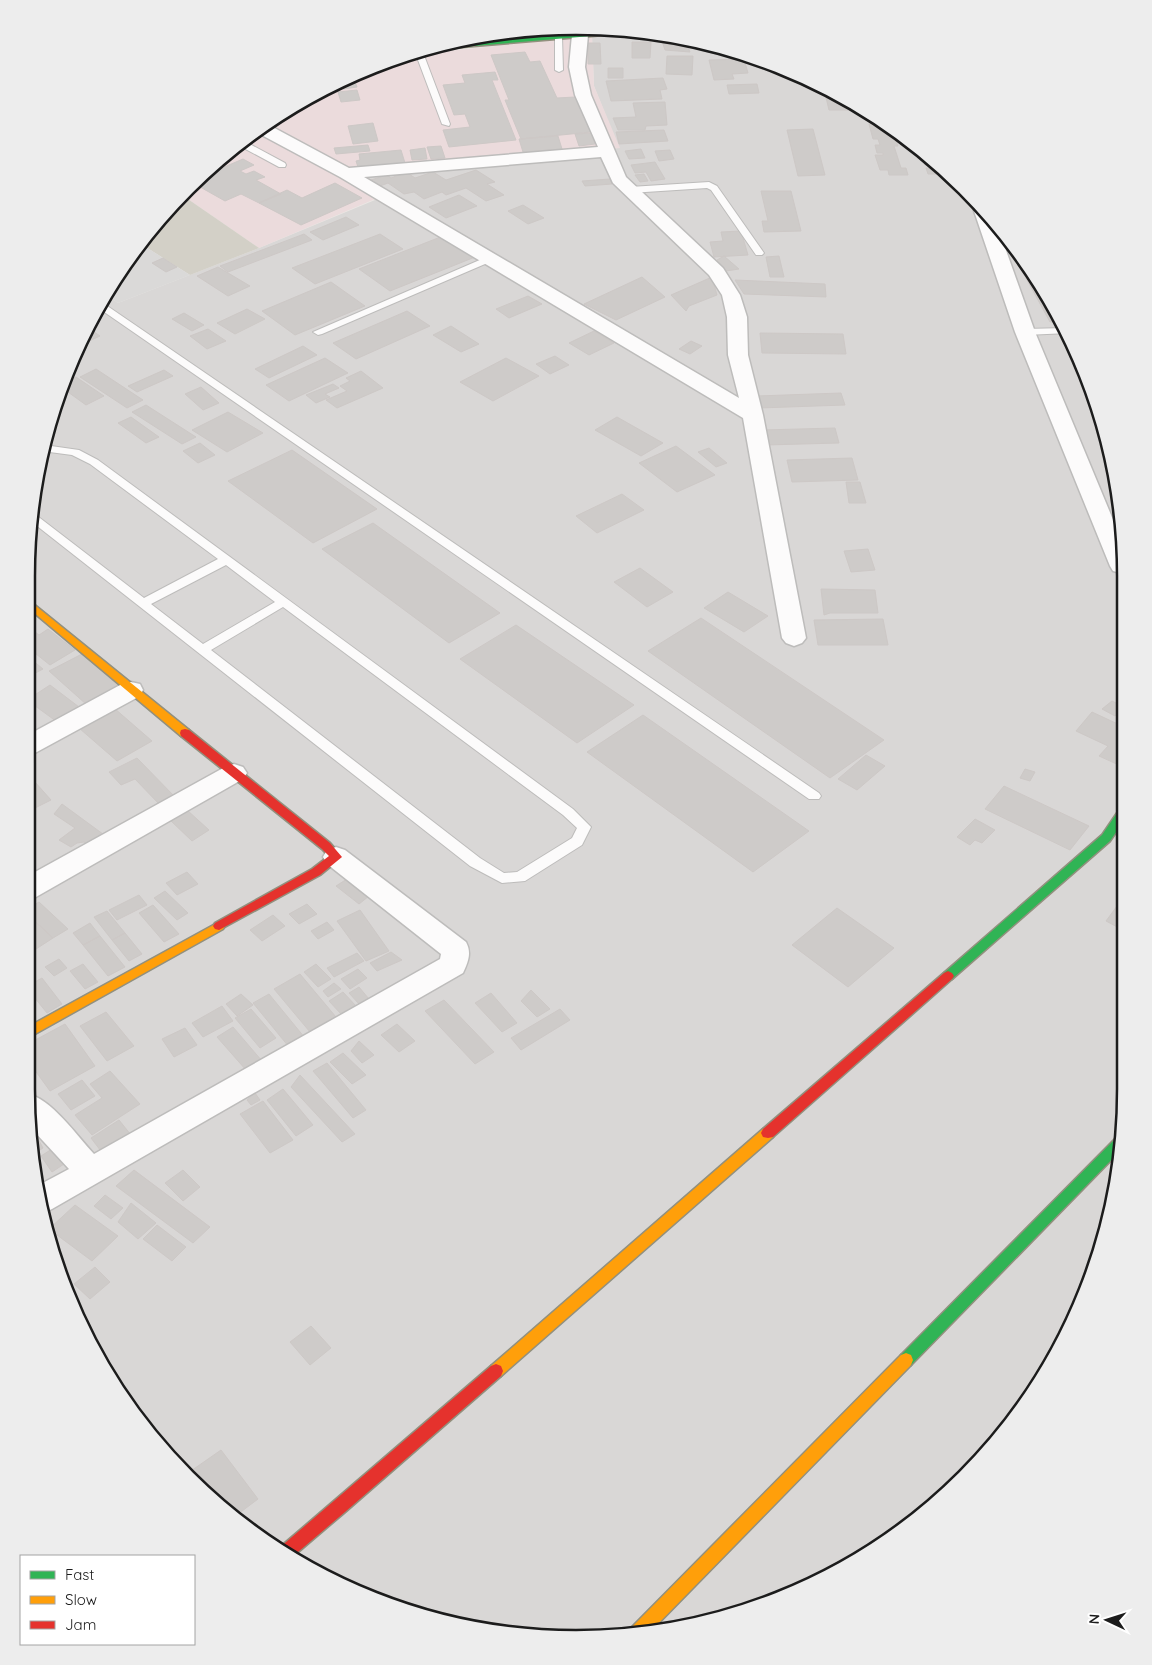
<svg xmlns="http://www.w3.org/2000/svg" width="1152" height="1665" font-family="Quicksand,sans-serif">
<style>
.residential{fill:#d9d7d6}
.commercial{fill:#ebdbdc}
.construction{fill:#d3d0c7}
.grass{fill:#dce4c5}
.parking{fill:#dad9d8}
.building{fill:#cecbc9;stroke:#cdc8c6}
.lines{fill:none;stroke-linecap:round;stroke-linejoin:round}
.lane-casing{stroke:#bdbcbb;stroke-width:2}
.street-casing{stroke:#bdbcbb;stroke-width:3}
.fast-casing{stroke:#92907e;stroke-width:3}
.slow-casing{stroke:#92907e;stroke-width:3}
.jam-casing{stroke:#92907e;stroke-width:3}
.lane{fill:#fcfbfb;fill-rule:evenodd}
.street{fill:#fcfbfb;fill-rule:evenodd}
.fast{fill:#30b455;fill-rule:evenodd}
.slow{fill:#ff9f0a;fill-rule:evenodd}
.jam{fill:#e5322d;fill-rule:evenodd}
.rim{fill:none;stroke:#1c1c1c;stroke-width:2.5}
</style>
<rect width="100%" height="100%" fill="#eae7e4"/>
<path class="residential" d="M633,31L718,45L819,83L910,140L989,213L1069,333L1107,433L1121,504L1125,1125L1107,1231L1069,1332L1012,1423L939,1502L819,1582L719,1620L648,1634H505L365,1597L301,1565L214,1503L119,1394L68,1300L45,1232L26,1089V576L37,468L68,366L105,294L118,303L259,248L375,200L328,170L619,148L594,86L592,36Z"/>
<path class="commercial" d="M592,36L594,86L620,148L329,170L375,199L259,248L182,195L213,163L301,100L399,56Z"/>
<path class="construction" d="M182,195L259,248L190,275L141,244L162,214Z"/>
<path class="grass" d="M549,30L554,32L476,37L504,31Z"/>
<path class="parking" d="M141,244L190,275L118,303L105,294Z"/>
<path class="building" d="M673,37L685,40L690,52L665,50L661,38Z
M632,42H651L650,58H632Z
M588,43H600L601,64H588Z
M525,52L530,62L540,61L557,98L575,97L591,132L521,139L505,100H509L491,55Z
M667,56H693L692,75L666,74Z
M744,59L748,73L732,74L734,79L714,80L709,60Z
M608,68H623V78H608Z
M495,72L498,80H492L516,140L449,147L443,130L470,127L465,114L454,115L443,85L465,83L462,75Z
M353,76L357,87L343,89L341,82Z
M663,78L667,89L660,90L662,99L611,101L606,81Z
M757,84L759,93L729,94L727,85Z
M824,89H829L857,107L858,110H829Z
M357,90L360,100L341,102L338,92Z
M665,102L667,125L646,126L645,130H618L613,118L636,117L633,103Z
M875,121H880L891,128H889L892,138H895L898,146H894L901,168H906L908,175H889L888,170H880L875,155H883V153H877L875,145H880L878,139H873L869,124H876Z
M373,123L378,141L353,144L348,126Z
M813,129L825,175L798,176L787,130Z
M664,130L668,141L619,144L616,132Z
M592,133L595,144L579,146L575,134Z
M558,136L562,149L523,152L519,139Z
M368,145L370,151L336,154L334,148Z
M441,146L445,158L431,159L427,147Z
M425,148L427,159L412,160L410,150Z
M641,149L645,158L629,159L625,151Z
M401,150L405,163L358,167L356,161L360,160L359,154Z
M670,150L674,159L659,161L655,151Z
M921,151L942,170L944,174H928L926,168H935L932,165H925L924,161H929L928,159H923Z
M243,159L254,165L240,171L246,174L254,171L265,177L256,180L281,194L259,203L241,194L225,201L193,183L202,174L203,176Z
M655,162L665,179L651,181L646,172L635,173L631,165Z
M476,170L495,182L487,184L504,195L486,201L466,188L446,195L442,192L424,199L414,192L404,194L388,183L380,186L371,180L387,175L391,178L406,172L415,178L433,172L446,180Z
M644,174L648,181L640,182L635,175Z
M610,179L612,184L585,186L582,181Z
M335,183L362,198L301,225L259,203L287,190L302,198Z
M761,191H791L801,231L764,232L762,221H768Z
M459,195L477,206L446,218L429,207Z
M523,205L544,218L528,224L508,211Z
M346,217L359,225L323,240L310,232Z
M741,231L748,255L714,257L710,242L723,241L721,232Z
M304,234L312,240L228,272L220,266Z
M380,234L403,249L315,284L292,268Z
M443,236L475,257L390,291L359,269Z
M1017,255L1061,321L1050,322L1014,256Z
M724,256L739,269L726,271L717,260Z
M779,256L784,277H770L766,257Z
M163,258L177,267L166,272L152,263Z
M218,267L250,286L228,296L197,276Z
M642,277L665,297L616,320L584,304Z
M712,277L717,295L689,306L686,311L671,295Z
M735,280L825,284L826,297L744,294Z
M331,282L365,306L295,335L262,311Z
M528,296L542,304L509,318L496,309Z
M247,309L265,319L235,334L217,323Z
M407,311L430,326L356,359L333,343Z
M184,313L204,325L192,331L172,319Z
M451,326L479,344L461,352L433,335Z
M87,327L100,336L78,346Z
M208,329L226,341L207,349L190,336Z
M594,331L614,343L589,355L569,343Z
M760,333L843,334L846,354L762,353Z
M691,341L702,346L690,354L679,349Z
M303,346L317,355L269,378L255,369Z
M555,356L569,365L550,374L536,364Z
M325,358L348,373L289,401L266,385Z
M506,358L539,376L493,401L460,382Z
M96,369L143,400L127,408L80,377Z
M164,370L173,376L137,392L128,386Z
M361,371L383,388L337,408L326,400L347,391L340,386L350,381L346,378Z
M76,377L104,396L86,405L61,387L63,382Z
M333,384L339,388L325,394L330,397L316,403L306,395Z
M201,387L219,403L203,410L185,394Z
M841,393L845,405L759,408L757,396Z
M146,405L196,437L182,444L132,412Z
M228,412L263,433L227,452L192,430Z
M131,417L159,437L146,443L118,423Z
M617,417L663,443L641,456L595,430Z
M835,428L839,443L765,445L762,430Z
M200,443L215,455L198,463L183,451Z
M676,446L715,475L677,492L639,463Z
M709,448L727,463L716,467L698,452Z
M292,450L377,509L313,543L228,481Z
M852,458L858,480L792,482L787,460Z
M846,482H860L866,503H849Z
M622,494L644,510L597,533L576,516Z
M373,523L500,613L449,643L322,549Z
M868,549L875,570L851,572L844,551Z
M640,568L673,592L647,607L614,582Z
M821,589L875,590L878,613H830L824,615Z
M728,592L768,616L744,632L704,608Z
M701,618L884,740L830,778L648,651Z
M883,619L888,645H818L814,620Z
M26,625L39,635L48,629L75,650L50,665L26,646Z
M516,625L634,705L577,743L460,659Z
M82,654L120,687L87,705L49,671Z
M26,655L43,669L26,678Z
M50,685L83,710L60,724L27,700Z
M1112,701L1122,706V709L1115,716L1102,709Z
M114,708L152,741L117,761L79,728Z
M1092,712L1122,726L1121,766L1099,756L1108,746L1076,731Z
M643,715L809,831L753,872L587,752Z
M866,755L885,766L857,790L838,779Z
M137,758L175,797L160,805L135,779L121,785L109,772Z
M1025,769L1035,772L1030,781L1020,778Z
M27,773L51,800L29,811V817L26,819Z
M1004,786L1089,826L1070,850L985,809Z
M62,804L107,837L91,848L84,842L77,843L71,847L59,840L75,828L54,814Z
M187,810L209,830L192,841L170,820Z
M975,819L995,830L982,843L975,840L970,845L957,837Z
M187,872L198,884L177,895L166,883Z
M347,879L369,896L359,904L336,886Z
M165,891L188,913L177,920L154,898Z
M139,895L147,905L117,920L109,910Z
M39,902L68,929L53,938L26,913V910Z
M1120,902L1123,903V930L1106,921Z
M307,904L317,914L299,924L289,914Z
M153,905L179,934L164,942L139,913Z
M837,908L894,948L848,987L792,945Z
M360,910L389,951L366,961L337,921Z
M107,911L125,933L112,940L94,917Z
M26,913L53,938L36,949L26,939Z
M273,915L285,926L262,941L250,930Z
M327,922L334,930L318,939L311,931Z
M90,923L100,936L83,945L73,933Z
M125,933L142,954L129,961L112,940Z
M100,936L125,967L108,976L83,945Z
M391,952L402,960L377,971L370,963Z
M357,953L364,961L334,977L327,968Z
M59,959L67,968L54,976L45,967Z
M83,964L98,982L85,989L70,971Z
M316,964L331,979L318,987L304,972Z
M358,969L367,978L350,989L341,979Z
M300,974L336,1017L310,1032L274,989Z
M42,978L62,1004L47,1013L26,987Z
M334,983L341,989L328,997L323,991Z
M359,987L369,999L359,1004L349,993Z
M531,990L550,1009L537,1017L521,1001Z
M343,992L356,1006L341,1014L329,1001Z
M491,993L517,1023L502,1032L475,1003Z
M241,994L253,1005L237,1016L226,1004Z
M269,994L305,1038L289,1047L253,1003Z
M444,1000L494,1052L475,1064L425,1011Z
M222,1006L233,1021L203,1037L192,1023Z
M251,1009L276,1038L260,1048L235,1018Z
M560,1009L570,1020L521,1050L511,1038Z
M106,1012L134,1046L107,1061L80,1026Z
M65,1024L95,1066L50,1091L26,1058V1045Z
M397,1024L415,1041L399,1052L381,1035Z
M233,1027L262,1061L246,1070L217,1037Z
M185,1028L197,1045L174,1057L162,1039Z
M359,1041L374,1055L362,1063L351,1051Z
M343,1053L366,1075L352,1084L330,1062Z
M327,1063L366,1110L353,1118L313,1071Z
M110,1071L140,1104L92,1135L75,1115L102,1098L90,1084Z
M300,1075L355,1134L342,1142L291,1087Z
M82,1080L95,1096L71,1110L58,1094Z
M283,1089L313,1125L296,1136L267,1100Z
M255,1093L260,1100L251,1105L247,1100Z
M263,1101L293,1140L270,1153L240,1114Z
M119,1120L135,1140L107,1159L91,1138Z
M37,1137L43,1148L35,1153L33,1138Z
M55,1147L67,1162L52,1172L41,1156Z
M134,1170L210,1227L193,1243L116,1186Z
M183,1170L200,1187L183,1201L165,1183Z
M105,1195L123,1208L111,1219L94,1206Z
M131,1203L156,1223L138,1239L118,1222Z
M75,1205L118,1236L92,1261L49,1229Z
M157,1225L186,1247L172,1261L143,1239Z
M95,1267L110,1282L90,1299L74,1284Z
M311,1326L331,1348L310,1365L290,1342Z
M221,1450L258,1499L234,1517L214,1503L188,1473Z"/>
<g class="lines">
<g class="lane-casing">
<path id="lane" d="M555,35L562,37L563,70L559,72L555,70Z
M422,50L450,124L449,126L442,124L415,52Z
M327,88L328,90L323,95L306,98Z
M244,141L285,163L286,165L285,167H279L238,145Z
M709,182L717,186L764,253L762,255H756L711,190L707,188L630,193L625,190L630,187Z
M489,256L494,259L492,261L322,334L318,335L313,332Z
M100,301L819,793L821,796L819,799H809L97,307Z
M1066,328L1069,333L1025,335L1020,332L1025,329Z
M44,445L79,450L98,460L573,809L591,827L582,845L525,881L502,883L470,866L32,522V514L36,515L144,598L218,559L90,464L72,455L42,451ZM226,565L275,602L203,644L151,604ZM283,607L563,815L577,828L572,838L517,872L504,873L480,858L211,650Z"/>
</g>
<g class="street-casing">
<path id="street" d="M580,30L585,32L588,35L585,67L591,95L626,177L723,268L740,295L747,317L748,355L763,415L806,638L802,643L794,646L786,643L782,638L743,418L340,177L256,132L267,124L349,168L598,147L575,95L569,67L572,35L575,32ZM601,157L613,183L709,275L722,295L727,317L728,355L739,398L364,177Z
M975,201L989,213L997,225L1035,332L1121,539V573L1113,571L1110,566L1015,332L972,205Z
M131,682L140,684L143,690L140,696L35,753L26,756V736L122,684Z
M234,764L243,767L247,773L243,779L36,897L26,900V877L225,767Z
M336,847L345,850L466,942C472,953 468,962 463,973L52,1209L43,1213L39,1185L69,1169L31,1128L27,1094C50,1097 78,1137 94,1154L440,959L441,954L327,864L323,857L327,850Z"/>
</g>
<g class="fast-casing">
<path id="fast" d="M626,30L639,32L438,49L435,47L447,44Z
M1123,809V822L1110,841L952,979H944L942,976L944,973L1102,835L1119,810Z
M1123,1136L1120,1151L911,1365L906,1367L901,1365L899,1360L901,1355L1117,1137Z"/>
</g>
<g class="slow-casing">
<path id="slow" d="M26,598L189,730L190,733L189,736H181L26,606Z
M219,922L223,923L225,926L223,929L26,1039V1028Z
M768,1128L773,1129L775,1133L773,1137L501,1376L496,1378L491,1376L489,1371L491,1366L763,1129Z
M906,1353L911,1355L913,1360L911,1365L648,1634H629L631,1628L901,1355Z"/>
</g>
<g class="jam-casing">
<path id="jam" d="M185,729L189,730L330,843L342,857L320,875L219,930L215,929L213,926L215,923L312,869L329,856L322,849L181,736L180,733L181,730Z
M948,971L952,973L954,976L952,979L773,1137L768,1138L763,1137L761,1133L763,1129L944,973Z
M496,1364L501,1366L503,1371L501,1376L345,1512L291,1558L278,1549L491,1366Z"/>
</g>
<use href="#lane" class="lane"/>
<use href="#street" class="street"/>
<use href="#fast" class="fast"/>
<use href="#slow" class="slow"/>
<use href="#jam" class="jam"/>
</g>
<path d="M0 0H1152V1665H0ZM576 35H576A541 541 0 0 1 1117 576V1089A541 541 0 0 1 576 1630H576A541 541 0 0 1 35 1089V576A541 541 0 0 1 576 35Z" fill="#ededed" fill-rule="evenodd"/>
<path class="rim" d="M576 35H576A541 541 0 0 1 1117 576V1089A541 541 0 0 1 576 1630H576A541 541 0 0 1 35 1089V576A541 541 0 0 1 576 35Z"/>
<rect x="20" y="1555" width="175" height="90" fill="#ffffff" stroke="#a4a4a4"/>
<rect x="30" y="1571" width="25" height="8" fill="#30b455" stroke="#a4a4a4"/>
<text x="65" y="1580" font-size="15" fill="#1c1c1c">Fast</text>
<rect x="30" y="1596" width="25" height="8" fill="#ff9f0a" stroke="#a4a4a4"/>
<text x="65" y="1605" font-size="15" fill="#1c1c1c">Slow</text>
<rect x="30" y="1621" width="25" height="8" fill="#e5322d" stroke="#a4a4a4"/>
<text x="65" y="1630" font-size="15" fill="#1c1c1c">Jam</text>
<g transform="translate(1107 1620) rotate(274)" stroke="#ffffff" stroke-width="4" paint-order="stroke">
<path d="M0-4L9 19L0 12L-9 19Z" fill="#1c1c1c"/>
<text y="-8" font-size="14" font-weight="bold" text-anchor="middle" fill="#1c1c1c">N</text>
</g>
</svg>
